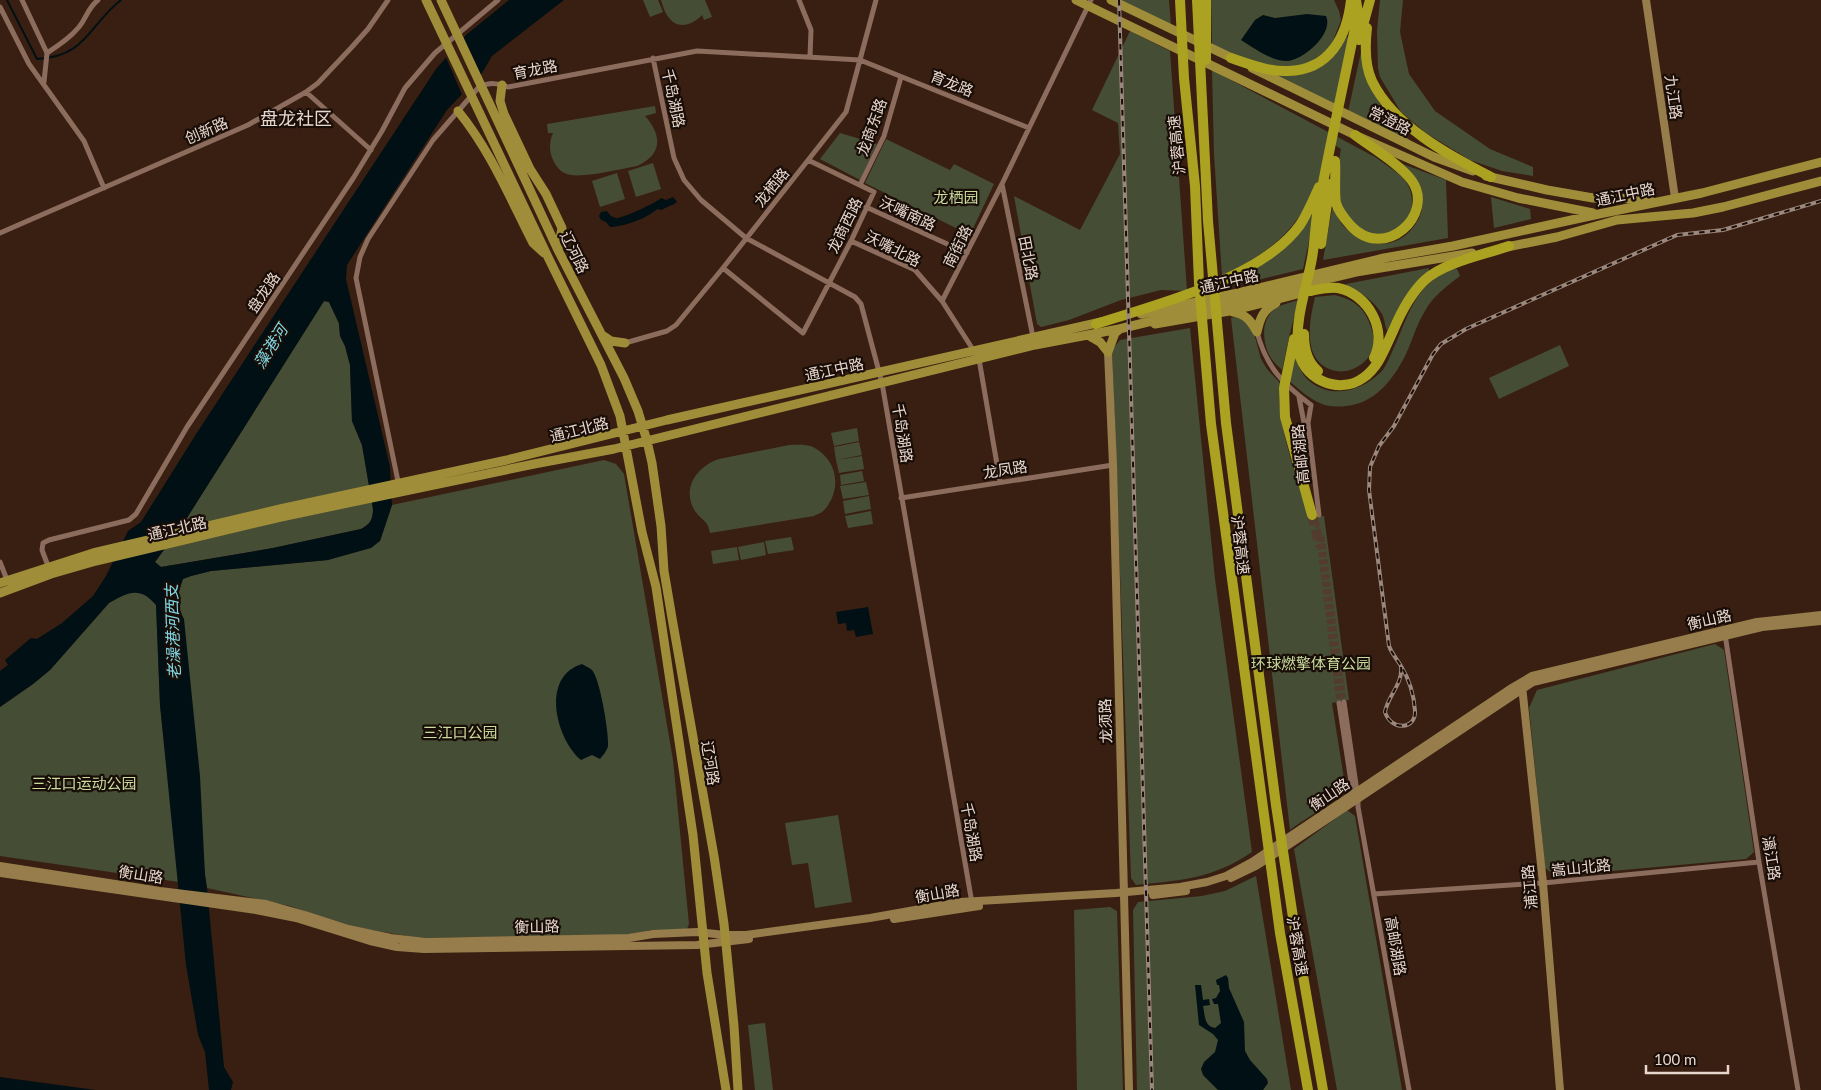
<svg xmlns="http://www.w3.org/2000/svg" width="1821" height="1090" font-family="Lato,'Noto Sans SC',sans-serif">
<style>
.green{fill:#464d35}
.water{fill:#001014;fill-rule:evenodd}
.pier{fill:#391f11}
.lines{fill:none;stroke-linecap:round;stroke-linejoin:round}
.stream{stroke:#001014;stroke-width:2}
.street-tunnel{stroke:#533b2d;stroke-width:5;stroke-dasharray:5 2.5;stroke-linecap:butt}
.highway-tunnel{stroke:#533b2d;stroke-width:10;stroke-dasharray:10 5;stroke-linecap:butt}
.street{stroke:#8c6d5d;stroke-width:5}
.secondary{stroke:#967d4b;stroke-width:8}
.primary{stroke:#9f8d39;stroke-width:9}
.highway{stroke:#aca221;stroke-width:10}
.rail-casing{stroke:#9c877c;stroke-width:4}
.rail{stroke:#180d07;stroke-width:2;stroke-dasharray:5.5;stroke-linecap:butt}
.labels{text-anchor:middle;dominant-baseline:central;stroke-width:4.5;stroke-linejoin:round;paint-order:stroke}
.street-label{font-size:15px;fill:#e8d7ce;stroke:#180d07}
.park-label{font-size:15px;fill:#cadd9e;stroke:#180d07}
.water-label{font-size:16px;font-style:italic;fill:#80d7e4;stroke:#180d07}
.quarter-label{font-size:18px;fill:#e8d7ce;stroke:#180d07}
</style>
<rect width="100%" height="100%" fill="#391f11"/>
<path class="green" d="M643,0H658L663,12L650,17Z
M661,0H705L712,17L704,20L702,15C694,24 679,30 670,19C665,14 663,6 661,0Z
M1120,0H1169L1171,25Z
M1211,0H1334L1339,11L1341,20L1333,41L1328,49L1304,67H1278L1246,60L1212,45Z
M1380,0H1403L1400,32L1409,74L1435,111L1490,149L1533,167V176L1502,171L1470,160L1426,133L1401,112L1380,77L1378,68L1377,31Z
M1130,31L1170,51L1187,291L1161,290L1121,300L1069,320L1041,327L1037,324L1014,196L1080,230L1120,154L1118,123L1092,110Z
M1346,37L1350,38L1336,107L1272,73C1314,80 1321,66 1346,37Z
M1361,52C1373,93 1379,111 1410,140V142L1348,112Z
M1212,70L1375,157C1384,164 1395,170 1403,178C1418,195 1414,221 1394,230C1391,232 1387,235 1384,235C1365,238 1345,220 1340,203C1337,190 1338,162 1341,149L1328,141C1326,151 1325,161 1322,171C1320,178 1316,185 1313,192C1293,236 1264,255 1222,276L1214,154Z
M655,106L656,113L645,116C662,135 663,154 637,166C621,169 580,179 567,174C560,172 556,166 553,160C549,151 549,142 553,133H548L547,124Z
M840,133L877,144L860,180L820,159Z
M886,139L950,170L954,164L994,184L970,235L865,183Z
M653,163L661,189L636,197L628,171Z
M1400,163L1446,180L1448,238L1323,260L1332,209H1335C1337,213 1338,219 1341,223C1358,245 1391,253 1411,230C1418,222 1423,213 1422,202C1422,198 1422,194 1421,191C1416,181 1406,172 1400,163Z
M617,173L625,199L600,207L592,181Z
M1491,197L1530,209L1531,219L1494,228Z
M1313,213L1315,214L1303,269L1224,288L1223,284C1262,268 1290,250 1313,213Z
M1429,268V271C1412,291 1396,307 1388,332C1385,328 1385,320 1382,314C1374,301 1361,292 1347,286L1346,284Z
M1454,268L1457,269L1460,276C1447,286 1433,296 1425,311C1416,325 1412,342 1405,356C1392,381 1375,403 1346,406C1338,407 1327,407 1320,403C1308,398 1299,389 1289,381L1294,354C1297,363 1301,373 1308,380C1330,400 1362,391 1381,372C1386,367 1389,358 1392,352C1409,316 1413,285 1454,268Z
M1335,295C1351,299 1363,306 1369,322C1373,331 1376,342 1372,352C1371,355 1367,359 1365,361C1348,378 1320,374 1312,350C1307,332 1311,315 1315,297Z
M1299,300L1290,333L1282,370C1279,367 1274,363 1271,358C1262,343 1260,319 1276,308C1283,304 1292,302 1299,300Z
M324,301L329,302L339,324L340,336L345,346L350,365L352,421L362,445L373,509C373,520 370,524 361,529L273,548L161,567L155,562L185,521Z
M1239,316L1252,326L1261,359L1267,369L1280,383C1275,423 1298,479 1310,518L1324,516L1349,700L1332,703L1344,779C1338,804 1309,815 1290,830L1231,318Z
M1190,328L1215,579L1252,852C1212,879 1183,880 1136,885L1131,878L1112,350L1120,340Z
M1560,345L1569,366L1499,399L1489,378Z
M857,428L859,441L834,446L831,433Z
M859,442L862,455L836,460L834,447Z
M789,445C797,445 805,444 813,447C833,457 841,480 831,500C829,503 827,508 824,510C822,513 817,514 814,516L710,533C708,520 702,521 695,511C681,489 697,466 719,459Z
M862,456L864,469L839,473L836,460Z
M604,460L616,464L624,474L673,760L689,924L687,929L682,930H650L629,935L419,938L348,926L290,906L207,888L205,875L178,608L179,590L183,579L191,576L211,571L328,560L380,541L392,505Z
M862,471L864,481L841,485L840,475Z
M866,482L869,495L843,499L840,486Z
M869,496L871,509L845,514L843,501Z
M871,511L873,524L848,528L845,516Z
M791,537L794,550L768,554L765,541Z
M764,542L766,555L741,560L738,547Z
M737,547L739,560L713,564L711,551Z
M135,591L147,595L156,605L160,705L179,882L0,856V707L33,684L50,670L109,603L120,596Z
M1715,644L1724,650L1754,852L1746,859L1556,876L1545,868L1529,708L1537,690Z
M1347,810L1355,816L1402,1090H1337L1294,849Z
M838,815L852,902L815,908L808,863L792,865L785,823Z
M1256,876L1291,1090H1137L1133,910L1138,902L1202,896L1225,891Z
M1110,907L1117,911L1123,1090H1077L1074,910Z
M765,1023L773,1090H755L748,1025Z"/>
<path class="water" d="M509,0H564L492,56L482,73L447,110L347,265L346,279L390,467L392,505L380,541L371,548L328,560L211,571L191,576L183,579C177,596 176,604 184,619L200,776L205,875L207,888L224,1067L233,1082L231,1090H209L205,1052L198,1035L186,965L160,705L156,605C140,586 128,592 109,603L50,670L33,684L0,707V671L8,665L5,660L31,638L37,639L62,623L93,596L106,576L128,531L141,522L198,431L436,69L466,35ZM324,301L329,302L339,323L340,336L345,346L350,365L352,421L362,445L373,509C373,520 370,524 361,529L273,548L161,567L155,562L185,521Z
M1307,14L1326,16C1334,33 1304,60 1287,61C1271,61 1254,48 1241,40L1255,20L1263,15L1275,18Z
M673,197L677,202C672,206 667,206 662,210L657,209C648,218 623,227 610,227L606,222L601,220L599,216L601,212L607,211C609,214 612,218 617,218C623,218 658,202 661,198L666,200Z
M868,607L873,634L856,637L854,630L847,631L846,623L838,624L836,612Z
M582,664C585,666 590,668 592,670C600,679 609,733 608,746C607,751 603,755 600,759L592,755L581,760C556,739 540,677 582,664Z
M1226,975L1228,978L1229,988L1244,1022L1245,1051L1250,1060L1267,1079L1268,1083L1263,1090H1218L1203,1075L1201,1069L1204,1062L1215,1052L1218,1040L1213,1034L1199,1025L1195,985H1201L1203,1000L1209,999L1210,1005L1203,1006C1205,1015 1204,1026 1215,1028L1221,1023L1218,1004H1214L1212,999L1216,998L1220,991L1219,985H1217L1216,980Z
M0,1077L96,1090H0Z"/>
<path class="pier" d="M462,35L481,78L463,97L445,55Z"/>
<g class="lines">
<path class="stream" d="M7,0L37,59C87,56 87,27 121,0"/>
<path class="street-tunnel" d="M1316,515L1339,703
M1322,537L1344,702"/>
<path class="highway-tunnel" d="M1312,515L1320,546"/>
<path class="street" d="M22,0L47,53
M799,0L811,30L810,57
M0,7L29,64L84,141L104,188
M653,58L674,158L684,180L701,200L746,238L855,297L861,304L882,383L972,903
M44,82L47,53C59,45 70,38 79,27C87,17 87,9 98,0
M306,92L371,150
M1002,184L1033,337
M860,185L884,136L901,77
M866,207L967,253
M0,233L248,125L306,92L318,83L351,48L368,29L388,0
M851,241L915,270L942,301
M723,268L803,333L851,241L874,192L808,160
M1257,332C1266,367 1283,384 1311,405L1308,423L1319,515
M625,343L667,331L676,325L723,268L846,112L876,0
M1299,397L1305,428
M1000,482L979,359L942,301L1002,184L1091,0
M399,486L356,278L360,257L368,239L433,140L479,87C490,82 497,83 508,87L697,51L860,60L1029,128
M901,498L1113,465
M0,562L7,580
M48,566L42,550L43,543L49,540L129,520L136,514L187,427L354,177L382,131L405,88L435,53L498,0
M1725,634L1759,862L1798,1090
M1344,702L1358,798V807L1409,1090
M1339,703L1353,795
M1374,894L1543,883L1759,862"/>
<path class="secondary" d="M1646,0L1675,198
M1108,352L1113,465L1129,1090
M1522,686L1543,883L1560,1090
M0,866L160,891L266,904L305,915L348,929L391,938L425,942L629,938L653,934L697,932L725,935H746L870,918L960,902L1116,893L1180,887L1207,882L1226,876L1252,862L1510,689L1532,676L1757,622L1821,615
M0,873L256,910L296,918L370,941L397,947L424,949L697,945L749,939
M1231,878L1256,866L1287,846L1533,682L1762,627L1821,621
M1153,895L1186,891
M894,919L979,906"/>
<path class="primary" d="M426,0L547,255L601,365L620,416L642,532L656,587L693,835L707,973L726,1090
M441,0L558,250L624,378L638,411L647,441L652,463L661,526L664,571L672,618L714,856L724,924L734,1026L738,1090
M1076,0L1355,135L1462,182L1518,198L1593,213
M1111,0L1236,60
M1252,68L1434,157L1473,171
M502,85L500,101L504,114L530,169L546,194L562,228L558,250
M458,111C490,150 510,198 533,243L544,253
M1486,176L1547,190L1593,198L1650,199
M1502,248L1557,237L1617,220L1693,213L1723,207L1821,181
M1233,312C1246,314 1251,321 1257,332
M1141,314L1238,293L1384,258L1453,246L1599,214L1702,193L1821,162
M1155,324L1235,310L1309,291
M1257,332C1260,318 1263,310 1276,303
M602,335L611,341L625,343
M1088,335L1100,342L1108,352
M1108,352L1115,333L1120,329
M0,583L93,553L280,509L507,460L667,420L1101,322
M0,593L51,574L96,561L281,517L534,464L614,449L1035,345L1119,329L1356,272L1472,253"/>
<path class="highway" d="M1180,0L1184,78L1195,186L1199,283L1211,424L1280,933L1308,1090
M1197,0L1208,221L1226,423L1276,805L1294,924L1323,1090
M1206,0V60
M1356,0L1358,13C1345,78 1330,144 1318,209C1315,225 1315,242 1312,258C1307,287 1295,318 1298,347C1300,378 1338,396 1363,378C1379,367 1385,348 1393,331C1401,312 1410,294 1425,280C1445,262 1483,255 1509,246
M1367,28C1365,45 1365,66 1372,81C1394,126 1448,155 1491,177
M1359,40L1370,0
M1231,58C1249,64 1269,72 1288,71C1330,70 1347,36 1351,0
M1335,161C1336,173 1334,193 1336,203C1339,213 1345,219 1351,226C1385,262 1435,214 1412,181C1401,165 1371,147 1355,135
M1321,244L1330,184
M1310,291C1319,289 1329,287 1338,288C1368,294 1388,330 1374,358
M1096,324C1157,304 1261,279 1300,225C1308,213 1313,200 1319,187
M1304,334C1304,348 1307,362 1318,371
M1294,339L1284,388L1285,417L1312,515"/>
<g class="rail-casing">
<path id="rail" d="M1119,0L1152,1090
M1401,667C1403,684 1388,695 1385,712C1391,731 1416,730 1415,711C1414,695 1409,679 1401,666C1397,659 1392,654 1389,646L1369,490L1370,467L1379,446L1394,426L1433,354L1441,344L1466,329L1677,235L1723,230L1821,201"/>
</g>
<use href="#rail" class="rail"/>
</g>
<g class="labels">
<g class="street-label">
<text transform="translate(535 69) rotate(-11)">育龙路</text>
<text transform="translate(952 83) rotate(22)">育龙路</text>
<text transform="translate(1674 97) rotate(82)">九江路</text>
<text transform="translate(674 98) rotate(78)">千岛湖路</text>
<text transform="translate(1390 120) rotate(26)">常澄路</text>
<text transform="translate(871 127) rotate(-70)">龙商东路</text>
<text transform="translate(206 130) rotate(-23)">创新路</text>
<text transform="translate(1176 145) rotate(-96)">沪蓉高速</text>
<text transform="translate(771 187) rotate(-51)">龙栖路</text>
<text transform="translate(1625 194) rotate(-12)">通江中路</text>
<text transform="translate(908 213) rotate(25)">沃嘴南路</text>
<text transform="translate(844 225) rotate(-64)">龙商西路</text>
<text transform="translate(957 246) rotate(-63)">南街路</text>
<text transform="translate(893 248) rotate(27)">沃嘴北路</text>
<text transform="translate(575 252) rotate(64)">辽河路</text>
<text transform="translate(1029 258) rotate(79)">田北路</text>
<text transform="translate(1229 281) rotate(-13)">通江中路</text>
<text transform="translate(263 292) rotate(-56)">盘龙路</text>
<text transform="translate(834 369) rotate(-12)">通江中路</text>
<text transform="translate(579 429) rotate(-14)">通江北路</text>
<text transform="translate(903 433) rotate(81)">千岛湖路</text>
<text transform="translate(1300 454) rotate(-96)">高邮湖路</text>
<text transform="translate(1005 469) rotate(-9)">龙凤路</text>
<text transform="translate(177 528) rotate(-13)">通江北路</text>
<text transform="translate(1241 545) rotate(83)">沪蓉高速</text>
<text transform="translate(1709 619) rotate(-13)">衡山路</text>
<text transform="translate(1105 721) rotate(-92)">龙须路</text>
<text transform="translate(711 763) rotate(81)">辽河路</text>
<text transform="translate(1329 794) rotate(-34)">衡山路</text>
<text transform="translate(972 832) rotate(80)">千岛湖路</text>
<text transform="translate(1772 858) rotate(81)">漓江路</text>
<text transform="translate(1581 867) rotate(-6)">嵩山北路</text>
<text transform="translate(141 874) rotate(9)">衡山路</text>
<text transform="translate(1529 887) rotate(-95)">浦江路</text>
<text transform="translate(937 893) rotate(-10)">衡山路</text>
<text transform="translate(537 926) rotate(-1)">衡山路</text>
<text transform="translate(1298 946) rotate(80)">沪蓉高速</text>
<text transform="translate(1396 946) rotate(80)">高邮湖路</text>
</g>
<g class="park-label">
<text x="956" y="197">龙栖园</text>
<text x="1311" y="663">环球燃擎体育公园</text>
<text x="460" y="732">三江口公园</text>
<text x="84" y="783">三江口运动公园</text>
</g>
<g class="water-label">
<text transform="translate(270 346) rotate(-58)">藻港河</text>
<text transform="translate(172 632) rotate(-92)">老澡港河西支</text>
</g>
<g class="quarter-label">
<text x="296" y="118">盘龙社区</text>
</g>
</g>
<path d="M1646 1065v8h82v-8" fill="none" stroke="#e8d7ce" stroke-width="2.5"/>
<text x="1654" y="1065" font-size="15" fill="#e8d7ce" stroke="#180d07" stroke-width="4" paint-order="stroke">100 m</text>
</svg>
